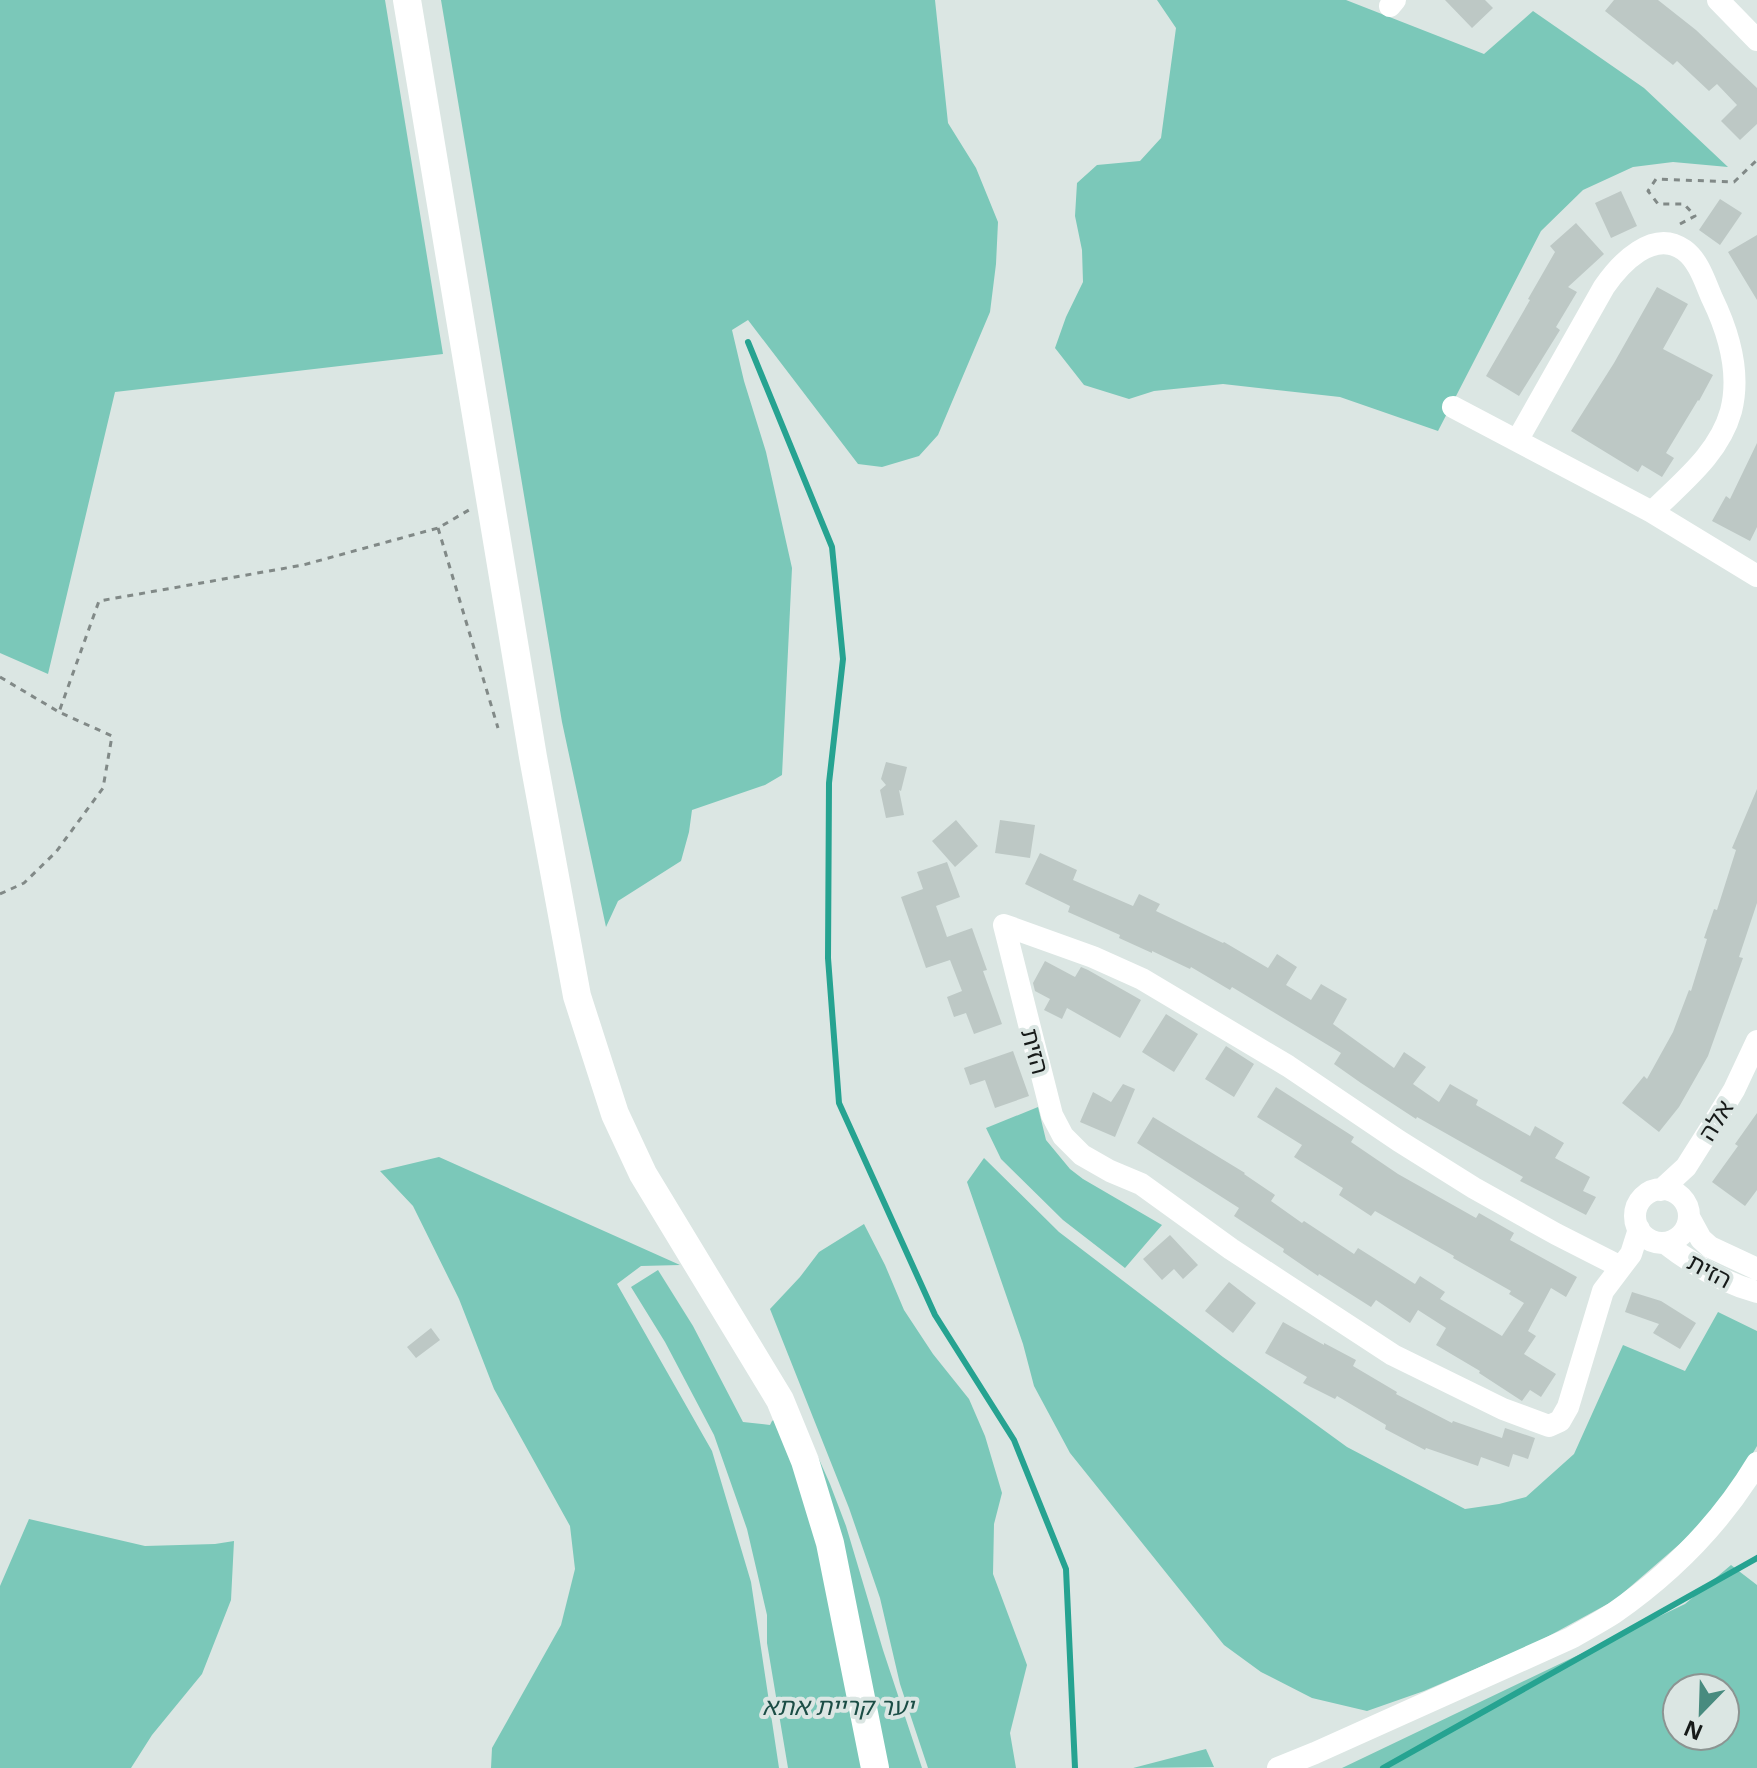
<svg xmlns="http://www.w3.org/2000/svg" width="1757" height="1768" font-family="Georgia,'Noto Sans Hebrew',serif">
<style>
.green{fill:#7bc8b9;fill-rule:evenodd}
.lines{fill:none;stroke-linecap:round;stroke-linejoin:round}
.stream{stroke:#26a391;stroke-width:6}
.building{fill:#bdc8c5}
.path{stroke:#818987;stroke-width:3;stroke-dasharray:6 6;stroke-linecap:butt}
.minor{stroke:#fff;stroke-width:22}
.major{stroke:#fff;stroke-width:28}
.labels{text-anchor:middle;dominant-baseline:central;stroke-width:8;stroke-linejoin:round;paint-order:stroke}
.street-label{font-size:24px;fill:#161a19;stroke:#dbe6e3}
.park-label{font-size:24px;font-style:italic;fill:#1b4d45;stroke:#dbe6e3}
</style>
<rect width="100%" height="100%" fill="#dbe6e3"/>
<path class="green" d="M0,0H385L443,354L115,392L48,674L0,653Z
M441,0H935L948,123L976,168L998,222L996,264L990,312L938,435L919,456L882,467L858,464L748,320L732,330L744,381L766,452L792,568L782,775L765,785L692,810L689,832L681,861L618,901L606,927L562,722Z
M1157,0H1346L1484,54L1533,11L1644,88L1728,167L1673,162L1633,167L1583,190L1541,231L1438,431L1340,397L1223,384L1154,391L1129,399L1084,385L1055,348L1066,317L1083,282L1082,250L1075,216L1077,183L1097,165L1140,161L1161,138L1176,28Z
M1038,1107L1046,1140L1070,1169L1083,1179L1162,1225L1125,1268L1063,1220L1001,1159L986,1128Z
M439,1157L680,1265L641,1266L617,1284L712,1451L751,1582L779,1768H491L492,1748L561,1625L575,1569L570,1526L494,1389L459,1299L413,1206L380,1171Z
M984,1158L1059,1232L1223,1357L1347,1447L1465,1509L1499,1504L1526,1497L1574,1454L1623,1345L1685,1371L1718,1312L1757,1331V1446L1736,1482L1689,1536L1615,1600L1536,1643L1424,1691L1367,1711L1312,1698L1261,1672L1224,1645L1070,1453L1034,1386L1023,1344L967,1182Z
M864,1224L885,1265L904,1310L933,1354L969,1399L985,1436L1002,1493L994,1524L993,1574L1027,1665L1010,1733L1016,1768H928L900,1684L880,1598L849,1508L770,1309L800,1277L819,1252Z
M658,1270L693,1326L743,1422L770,1425L772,1421L784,1413L802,1421L830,1484L846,1526L883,1650L922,1768H788L767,1643V1615L747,1529L714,1435L665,1342L631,1287Z
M29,1519L145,1546L215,1544L234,1541L231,1600L202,1674L152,1735L131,1768H0V1586Z
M1731,1565L1757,1585V1768H1342L1685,1604ZM1677,1688H1725V1736H1677Z
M1206,1749L1214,1767L1133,1768Z"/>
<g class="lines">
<path class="stream" d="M748,342L832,547L843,659L829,783L828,958L839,1103L935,1315L1014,1440L1066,1569L1075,1768
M1383,1768L1757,1558"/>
</g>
<path class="building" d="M1445,0H1485L1493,8L1472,28Z
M1614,0H1658L1696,30L1757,88V124L1740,140L1721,121L1737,105L1717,84L1709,91L1677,61L1673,65L1605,11Z
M1621,191L1637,226L1611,238L1595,203Z
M1720,199L1742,213L1720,245L1699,230Z
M1576,223L1604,254L1568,287L1577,292L1556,327L1560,330L1519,396L1486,376L1530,300L1528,299L1555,252L1550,246Z
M1757,235V300L1728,252Z
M1657,287L1688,304L1663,349L1713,375L1699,401L1698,400L1666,453L1674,458L1662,477L1642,465L1638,472L1571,431L1614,363Z
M1757,443V527L1750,541L1712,521L1726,496L1730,499Z
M886,762L907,767L901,791L899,790L904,815L886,818L880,790L886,785L881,779Z
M1757,789V903L1739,957L1743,958L1708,1056L1679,1107L1659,1132L1622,1103L1644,1076L1647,1079L1673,1032L1689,990L1691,991L1707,939L1704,938L1714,909L1717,910L1736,850L1732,848Z
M956,820L978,846L955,867L932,841Z
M1000,820L1035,825L1030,858L995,853Z
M1040,853L1077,870L1073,880L1133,906L1139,894L1160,904L1156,911L1223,943L1224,942L1268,968L1277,954L1297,967L1286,985L1311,1000L1321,984L1347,999L1333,1024L1394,1068L1404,1052L1426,1067L1413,1084L1439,1102L1450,1084L1478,1100L1476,1105L1530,1136L1535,1126L1564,1143L1555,1158L1590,1177L1583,1191L1596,1197L1586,1215L1520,1181L1523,1177L1417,1117L1416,1119L1361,1083L1334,1064L1341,1053L1232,987L1230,990L1191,967L1190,969L1152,951V953L1119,938L1120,935L1068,912L1070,906L1025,884Z
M947,862L960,897L936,906L947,937L972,928L987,970L983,971L1002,1024L974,1034L966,1013L954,1017L947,997L962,991L950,960L926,968L901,897L923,889L917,872Z
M1045,961L1075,977L1081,967L1088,970L1141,1000L1120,1038L1067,1008L1062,1019L1044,1010L1050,999L1035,991L1033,983Z
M1166,1014L1198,1034L1174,1072L1142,1052Z
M1226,1046L1254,1064L1234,1097L1205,1079Z
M1013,1051L1029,1096L995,1108L985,1080L970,1085L964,1068Z
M1123,1084L1135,1089L1115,1137L1080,1122L1093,1092L1111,1102Z
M1276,1087L1354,1137L1351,1142L1398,1174L1476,1218L1479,1213L1514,1233L1510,1240L1577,1277L1566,1297L1551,1288L1528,1331L1536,1336L1524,1354L1556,1374L1541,1397L1530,1390L1522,1401L1479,1373L1480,1371L1436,1345L1446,1328L1418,1310L1410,1323L1376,1300L1371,1307L1319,1274L1318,1276L1283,1252L1284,1249L1234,1216L1239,1208L1137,1143L1153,1117L1245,1173L1244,1174L1275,1195L1271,1201L1302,1223L1304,1221L1354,1254L1358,1248L1415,1284L1420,1276L1445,1292L1440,1299L1502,1336L1524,1303L1509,1294L1511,1291L1453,1258L1454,1256L1375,1211L1371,1216L1339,1195L1343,1188L1294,1157L1302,1145L1257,1117Z
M1757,1113V1190L1745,1206L1712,1182L1738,1146L1735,1144Z
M1170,1235L1198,1265L1183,1279L1174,1269L1162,1280L1143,1259Z
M1229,1282L1256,1303L1233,1333L1205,1311Z
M1632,1292L1661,1301L1696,1323L1680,1349L1653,1333L1659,1324L1625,1312Z
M1283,1322L1324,1345V1343L1356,1360L1353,1366L1397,1392L1396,1394L1452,1423L1453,1421L1502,1438L1505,1428L1535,1438L1528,1459L1513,1454L1509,1467L1481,1457L1478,1466L1426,1448L1425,1450L1385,1429L1386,1425L1337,1396L1335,1399L1303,1383L1307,1377L1265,1353Z
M431,1328L440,1340L416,1358L407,1347Z"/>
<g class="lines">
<path class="path" d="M1680,224L1695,216L1684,204H1658L1648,191L1656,179L1734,182L1757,160
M438,528L498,728
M0,677L59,712
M0,894L24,883L56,852L103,788L112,736L59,712L99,601L303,565L438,528L469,510"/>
<path class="minor" d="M1718,0L1757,40
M1390,6L1395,0
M1453,407L1652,512L1757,576
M1518,439L1604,287C1620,264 1653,228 1684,250C1699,261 1705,282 1712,298C1729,333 1741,372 1731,411C1719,454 1682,482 1652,512
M1635 1216a27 27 0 1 1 54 0a27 27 0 1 1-54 0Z
M1661,1190L1686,1167L1710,1129L1734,1090L1757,1041
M1689,1217L1701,1239L1710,1247L1757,1269
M1665,1243C1692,1264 1724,1283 1757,1292
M1621,1267L1556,1234L1474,1188L1399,1141L1288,1066L1142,979L1093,957L1004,925L1052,1115L1063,1136L1082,1155L1110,1171L1141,1184L1231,1249L1393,1355L1503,1409L1549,1426L1560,1421L1568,1407L1603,1291L1631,1254L1639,1229
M1278,1768L1315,1753L1571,1638C1585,1630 1600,1622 1614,1613C1670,1574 1721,1523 1757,1463"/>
<path class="major" d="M407,0L533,757L577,996L615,1114L643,1174L780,1400L805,1461L830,1543L875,1768"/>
</g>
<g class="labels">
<g class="street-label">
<text transform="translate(1036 1051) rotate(75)">הזית</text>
<text transform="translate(1715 1120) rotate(-58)">אלה</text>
<text transform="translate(1710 1270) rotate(28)">הזית</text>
</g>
<g class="park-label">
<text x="838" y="1705">יער קריית אתא</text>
</g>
</g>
<g transform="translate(1701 1712) rotate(203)"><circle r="38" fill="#dbe6e3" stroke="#8c9492" stroke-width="2"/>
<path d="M0-6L14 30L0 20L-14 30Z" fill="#488b7f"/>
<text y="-12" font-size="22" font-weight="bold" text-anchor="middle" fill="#161a19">N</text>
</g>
</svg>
